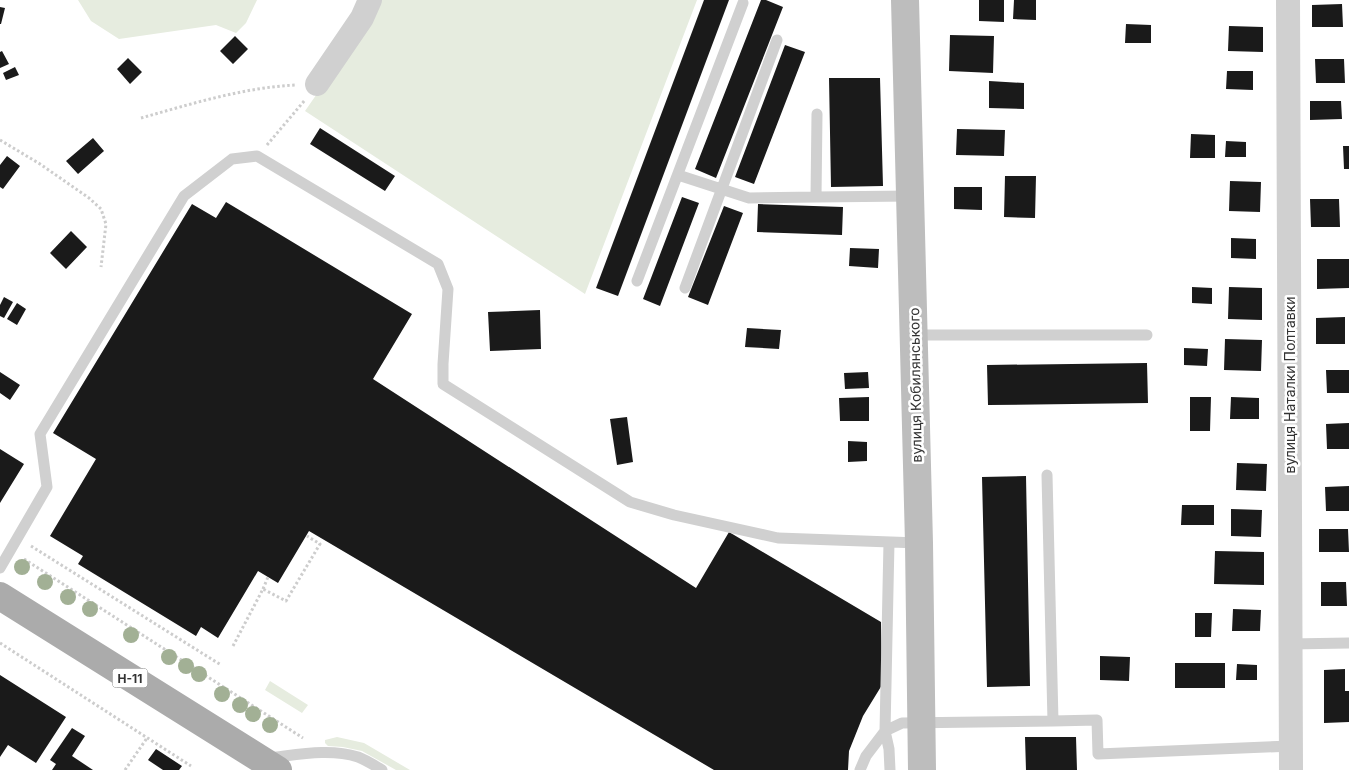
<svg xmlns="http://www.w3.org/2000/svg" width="1349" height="770" font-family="Inter,sans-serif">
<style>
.green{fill:#e6ecdf}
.building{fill:#1a1a1a}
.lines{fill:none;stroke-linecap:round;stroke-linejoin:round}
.path{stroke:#cdcdcd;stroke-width:3;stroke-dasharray:2.5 2.5;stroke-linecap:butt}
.service{stroke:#d0d0d0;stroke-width:11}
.minor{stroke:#d0d0d0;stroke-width:24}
.secondary{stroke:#bdbdbd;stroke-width:28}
.primary{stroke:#ababab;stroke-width:28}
.tree{fill:#a2b095}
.labels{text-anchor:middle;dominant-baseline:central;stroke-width:5;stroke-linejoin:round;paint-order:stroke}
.shield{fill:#fff;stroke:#707070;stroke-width:1}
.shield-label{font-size:12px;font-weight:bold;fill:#333}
.street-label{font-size:14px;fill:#333;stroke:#fff}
</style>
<rect width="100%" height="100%" fill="#fff"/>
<path class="green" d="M78,0H257L246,23L236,33L216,25L119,39L91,21Z
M378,0H697L585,294L305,111L369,19Z
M270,681L308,705L302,713L265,690Z
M337,737L364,743L410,770H396L362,751L343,747L328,746L325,743V740Z"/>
<path class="building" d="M704,0H729L618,296L596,288Z
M761,0H766L783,7L716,178L695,169Z
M979,0H1004V22L979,21Z
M1014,0H1036V20L1013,19Z
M1342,4L1343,27H1312V5Z
M0,7L5,8L1,24H0Z
M1126,24L1151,25V43H1125Z
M1229,26L1263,27V52L1228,51Z
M950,35L994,36L993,73L949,71Z
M235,36L248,49L233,64L220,51Z
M785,45L805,52L754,184L735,177Z
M2,51L9,64L0,68V52Z
M128,58L142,72L130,84L117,69Z
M1315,59H1344L1345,83H1316Z
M15,67L19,75L6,80L3,73Z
M1227,71H1253V90L1226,89Z
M829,78H880L883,186L831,187Z
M989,81L1024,83V109L989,108Z
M1310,101H1341L1342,119L1310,120Z
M320,128L395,176L385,191L310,144Z
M957,129L1005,130L1004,156L956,155Z
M1191,134L1215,135V158H1190Z
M93,138L104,151L78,174L66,161Z
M1226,141L1246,142V157H1225Z
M1343,146H1349V169H1344Z
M7,156L20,166L3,189L0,187V165Z
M1005,176H1036L1035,218L1004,217Z
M1230,181L1261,182L1260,212L1229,211Z
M954,187H982V210L954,209Z
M682,197L699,203L660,306L643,299Z
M1310,199H1339L1340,227H1311Z
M226,202L412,314L373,379L696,588L729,532L881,622L882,685L863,716L849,751L848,770H714L309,531L278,583L258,571L218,638L201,627L196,636L78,564L83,556L50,536L96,459L53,433L192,204L216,218Z
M758,204L843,207L842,235L757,232Z
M724,206L743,213L708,305L688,297Z
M71,231L87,247L66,269L50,253Z
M1231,238L1256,239V259L1231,258Z
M850,248L879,249L878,268L849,266Z
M1317,259H1349V288L1317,289Z
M1192,287L1212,288V304L1192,303Z
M1229,287L1262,288V320L1228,319Z
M4,297L13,302L4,318L0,316V305Z
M17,303L26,309L17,325L7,319Z
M540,310L541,349L490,351L488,312Z
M1345,317V344H1316V318Z
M747,328L781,330L779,349L745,347Z
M1225,339L1262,340L1261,371L1224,370Z
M1184,348L1208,349L1207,366L1184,365Z
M1147,363L1148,403L988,405L987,365Z
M1326,370H1349V393H1327Z
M0,372L20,385L10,400L0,393Z
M868,372L869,388L845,389L844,373Z
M869,397V421H840L839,398Z
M1190,397H1211L1210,431H1190Z
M1231,397L1259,398V419H1230Z
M627,417L633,462L617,465L610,419Z
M1349,423V449H1327L1326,424Z
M848,441L867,442V461L848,462Z
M0,449L24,464L0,503Z
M1237,463L1267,464L1266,491L1236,490Z
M1026,476L1030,686L987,687L982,477Z
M1349,486V511H1326L1325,487Z
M1182,505H1214V525H1181Z
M1231,509L1262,510L1261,537L1231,536Z
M1319,529H1348L1349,552H1319Z
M1215,551L1264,552V585L1214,584Z
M1321,582H1346L1347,606H1321Z
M1233,609L1261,610L1260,631H1232Z
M1195,613H1212L1211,637H1195Z
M1100,656L1130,657L1129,681L1100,680Z
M1175,663H1225V688H1175Z
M1237,664L1257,665V680H1236Z
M1345,669V691H1349V722L1324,723V670Z
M0,675L66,717L36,763L8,745L0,757Z
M72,728L85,736L72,756L93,770H52L56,764L50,760Z
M1025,737H1076L1077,770H1026Z
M156,749L182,766L179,770H163L148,760Z"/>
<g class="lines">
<path class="path" d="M141,118C191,104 245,87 297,85
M0,140L40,164L89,198L101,209L106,224L101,267
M267,145L305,100
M31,546L221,665
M24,559L303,738
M263,589L268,577
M0,643L191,766
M233,646L263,589L286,601L320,544L307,536
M125,770L147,738"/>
<path class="service" d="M817,114L816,197L911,196
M678,175L749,198L816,197
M637,281L743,3
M685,288L777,40
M914,335H1147
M0,568L47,487L40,434L184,196L232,159L257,156L438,264L448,289L443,364V384L630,502L674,515L778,538L919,543
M1290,644L1349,643
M1053,721L1097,720L1098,754L1291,746
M268,758C297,755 329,748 358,757C366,760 374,765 382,770
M860,770L866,756L885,731L889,542
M890,770L889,749L885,731L902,723L1053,721L1047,475"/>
<path class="minor" d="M1288,0L1291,770
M317,84L362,18L370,0"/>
<path class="secondary" d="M905,0L919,543L922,770"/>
<path class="primary" d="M0,596L278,770"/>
</g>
<g class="tree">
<circle cx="22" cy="567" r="8"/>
<circle cx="45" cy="582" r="8"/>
<circle cx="68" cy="597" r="8"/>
<circle cx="90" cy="609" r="8"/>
<circle cx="131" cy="635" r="8"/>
<circle cx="169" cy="657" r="8"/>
<circle cx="186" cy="666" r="8"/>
<circle cx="199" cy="674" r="8"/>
<circle cx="222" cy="694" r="8"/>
<circle cx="240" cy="705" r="8"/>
<circle cx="253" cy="714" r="8"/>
<circle cx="270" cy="725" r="8"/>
</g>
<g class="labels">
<rect class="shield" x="112.5" y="668.5" width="35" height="19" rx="4"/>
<g class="shield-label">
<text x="130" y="678">Н-11</text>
</g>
<g class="street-label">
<text transform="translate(915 385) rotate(-91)">вулиця Кобилянського</text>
<text transform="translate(1289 385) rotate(-90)">вулиця Наталки Полтавки</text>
</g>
</g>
</svg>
